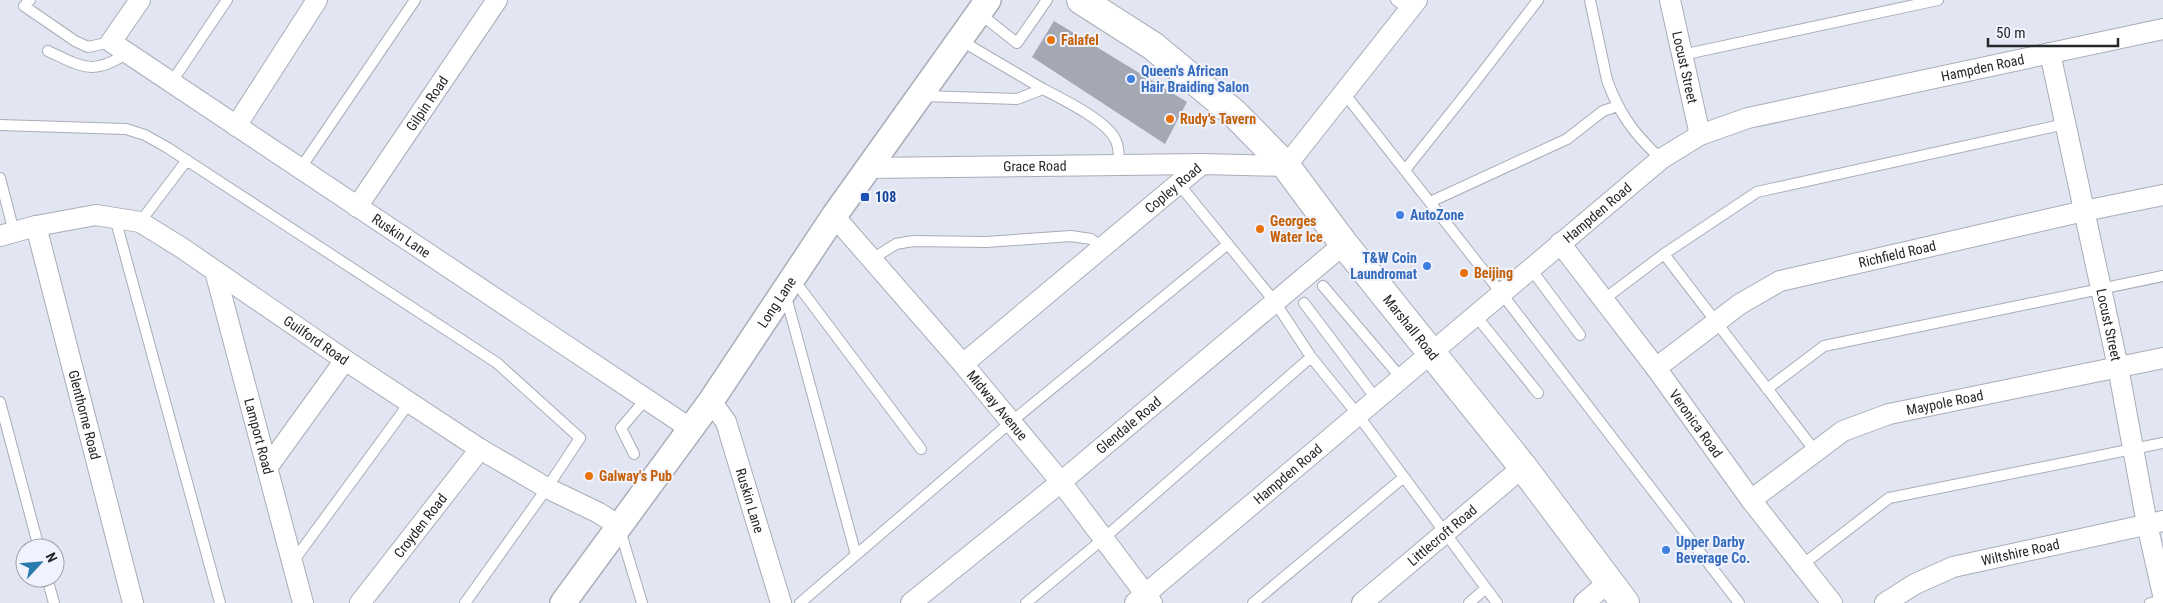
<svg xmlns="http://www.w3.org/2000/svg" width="2163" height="603" font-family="'Roboto Condensed',sans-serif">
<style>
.building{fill:#a4a8b3}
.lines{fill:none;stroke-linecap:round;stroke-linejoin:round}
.service-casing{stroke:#a9adb8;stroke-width:12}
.minor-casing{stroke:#a9adb8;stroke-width:22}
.tertiary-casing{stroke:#a9adb8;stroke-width:28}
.secondary-casing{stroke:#a9adb8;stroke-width:30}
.service{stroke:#fff;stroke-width:10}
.minor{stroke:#fff;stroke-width:20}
.tertiary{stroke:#fff;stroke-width:25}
.secondary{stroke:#fff;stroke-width:28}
.food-dot{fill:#e8710a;stroke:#f0f3fd;stroke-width:2}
.shop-dot{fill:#3f7fe0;stroke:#f0f3fd;stroke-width:2}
.transit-dot{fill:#1a4fb4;stroke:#f0f3fd;stroke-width:2}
.labels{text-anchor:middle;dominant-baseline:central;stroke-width:4;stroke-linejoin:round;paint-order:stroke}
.food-label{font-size:14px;font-weight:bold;fill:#c56008;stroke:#f0f3fd;text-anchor:start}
.street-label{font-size:14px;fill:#25272b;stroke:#f0f3fd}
.shop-label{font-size:14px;font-weight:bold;fill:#366cbe;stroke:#f0f3fd;text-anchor:start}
.transit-label{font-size:14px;font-weight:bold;fill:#164399;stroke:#f0f3fd;text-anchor:start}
</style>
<rect width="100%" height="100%" fill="#e2e6f2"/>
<path class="building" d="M1054,21L1187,102L1165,144L1032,57Z"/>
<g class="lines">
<g class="service-casing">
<path id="service" d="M30,0L24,6L75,41L88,47L111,42
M1396,0L1409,10
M1590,0L1607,80C1619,114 1635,135 1661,159
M979,13L1017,43L1047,0
M48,51C82,67 93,76 127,53
M1682,55L1938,0
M171,83L227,0
M1043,89C1062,99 1108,121 1116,141C1119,147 1119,158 1119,165
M1344,93L1502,294L1739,603
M923,96L1017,99L1043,89L960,40
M0,125L126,129L145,135L168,148L497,363L580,438L547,488L465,603
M300,169L415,0
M1405,170L1472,86L1538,0
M0,178L14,232
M1178,183L1275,302L1311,357L1358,415L1497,603
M1430,202L1567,139L1603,111L1618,106
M115,218L220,603
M140,222L187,160
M1664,254L1815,451
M872,259L896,244L913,241L986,242L1071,236L1091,239L1102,247
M1531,269L1580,335
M794,280L921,449
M1323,286L1402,379
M785,293L856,555
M1603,300L1664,254L1757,192L2065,124
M1304,303L1377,400
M1476,316L1538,393
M1767,389L1824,346L2163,276
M0,402L39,548
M634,454L621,428L646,399
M620,530L642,603
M292,563L410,402
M1802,565L1889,498L2163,443
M47,578L54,603
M800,603L1011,422L1228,244
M1026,603L1103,539L1311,357
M1253,603L1404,477
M1469,603L1486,588
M2150,603L2163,600"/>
</g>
<g class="minor-casing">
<g id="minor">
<path id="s1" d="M140,0L111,42L691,429"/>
<path id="s2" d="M1670,0L1700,135"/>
<path id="s3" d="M2050,53L2118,367L2147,524L2163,595"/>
<path d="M236,126L317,0"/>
<path id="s4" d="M867,168L1202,164L1286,166L1417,0"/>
<path id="s5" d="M357,207L497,0"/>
<path id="s6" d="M834,216L963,364L1061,482L1152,603"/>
<path id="s7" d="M36,226L133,603"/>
<path id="s8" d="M0,236L36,226L96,215L140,222L182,248L345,360L480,449L547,488L599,513L619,526"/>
<path id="s9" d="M1560,243L1656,368L1751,500L1832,603"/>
<path id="s10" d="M215,271L303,603"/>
<path id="s11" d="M963,364L1202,164"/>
<path id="s12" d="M1656,368L1740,304L1780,281L2084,211L2163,195"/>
<path id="s13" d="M711,401L726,422L781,603"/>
<path d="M267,468L345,360"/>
<path id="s14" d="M1751,500L1843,431L1889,414L2163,358"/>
<path id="s15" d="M360,603L480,449"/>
<path id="s16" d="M911,603L1061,482L1344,244"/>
<path id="s17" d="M1135,603L1661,159L1700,135L1748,118L2163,29"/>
<path id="s18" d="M1362,603L1523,467"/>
<path d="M1584,603L1610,581"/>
<path id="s19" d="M1885,603L1915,584L1953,567L2163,521"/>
</g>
</g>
<g class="tertiary-casing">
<g id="tertiary">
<path id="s20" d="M563,603L711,401L834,216L988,0"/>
</g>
</g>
<g class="secondary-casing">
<g id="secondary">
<path id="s21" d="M1081,0L1153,46L1235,114L1286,166L1344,244L1523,467L1625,603"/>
</g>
</g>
<use href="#service" class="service"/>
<use href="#minor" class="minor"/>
<use href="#tertiary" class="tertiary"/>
<use href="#secondary" class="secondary"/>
</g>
<g class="food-dot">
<circle cx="1051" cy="40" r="5"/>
<circle cx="1170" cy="119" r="5"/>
<circle cx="1260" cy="229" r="5"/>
<circle cx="1464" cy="273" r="5"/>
<circle cx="589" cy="476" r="5"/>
</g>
<g class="shop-dot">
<circle cx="1131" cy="79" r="5"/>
<circle cx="1400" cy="215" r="5"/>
<circle cx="1427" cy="266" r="5"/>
<circle cx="1666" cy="550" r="5"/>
</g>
<rect class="transit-dot" x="860" y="192" width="10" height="10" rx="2.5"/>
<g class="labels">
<g class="food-label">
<text x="1061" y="40">Falafel</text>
<text x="1180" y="119">Rudy's Tavern</text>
<text x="1270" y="221">Georges<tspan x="1270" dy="16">Water Ice</tspan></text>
<text x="1474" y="273">Beijing</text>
<text x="599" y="476">Galway's Pub</text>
</g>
<g class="street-label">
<text stroke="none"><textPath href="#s2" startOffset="69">Locust Street</textPath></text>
<text stroke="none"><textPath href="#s17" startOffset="1025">Hampden Road</textPath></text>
<text stroke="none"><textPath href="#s5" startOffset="125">Gilpin Road</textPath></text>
<text stroke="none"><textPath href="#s4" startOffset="168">Grace Road</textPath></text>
<text stroke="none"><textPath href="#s11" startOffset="274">Copley Road</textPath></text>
<text stroke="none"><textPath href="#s17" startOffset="605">Hampden Road</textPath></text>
<text stroke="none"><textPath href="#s1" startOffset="400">Ruskin Lane</textPath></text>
<text stroke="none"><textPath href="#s12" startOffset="272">Richfield Road</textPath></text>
<text stroke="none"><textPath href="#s20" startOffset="369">Long Lane</textPath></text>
<text stroke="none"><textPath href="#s3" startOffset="278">Locust Street</textPath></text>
<text stroke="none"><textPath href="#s21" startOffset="469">Marshall Road</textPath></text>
<text stroke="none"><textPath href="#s8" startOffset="355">Guilford Road</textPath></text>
<text stroke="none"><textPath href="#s14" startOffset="221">Maypole Road</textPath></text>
<text stroke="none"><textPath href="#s6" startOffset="250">Midway Avenue</textPath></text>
<text stroke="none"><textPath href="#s7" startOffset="195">Glenthorne Road</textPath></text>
<text stroke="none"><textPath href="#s9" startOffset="226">Veronica Road</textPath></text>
<text stroke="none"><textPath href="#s16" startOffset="281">Glendale Road</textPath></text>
<text stroke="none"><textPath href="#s10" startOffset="171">Lamport Road</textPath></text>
<text stroke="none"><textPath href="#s17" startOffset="200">Hampden Road</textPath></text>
<text stroke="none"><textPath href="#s13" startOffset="108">Ruskin Lane</textPath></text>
<text stroke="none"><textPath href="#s15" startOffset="98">Croyden Road</textPath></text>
<text stroke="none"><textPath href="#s18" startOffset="105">Littlecroft Road</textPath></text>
<text stroke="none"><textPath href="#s19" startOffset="146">Wiltshire Road</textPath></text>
</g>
<g class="shop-label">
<text x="1141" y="71">Queen's African<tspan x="1141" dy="16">Hair Braiding Salon</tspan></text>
<text x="1410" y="215">AutoZone</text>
<text x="1417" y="258" text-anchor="end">T&amp;W Coin<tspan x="1417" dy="16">Laundromat</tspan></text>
<text x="1676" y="542">Upper Darby<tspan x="1676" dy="16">Beverage Co.</tspan></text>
</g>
<g class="transit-label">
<text x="875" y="197">108</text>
</g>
</g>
<g transform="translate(40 563) rotate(64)"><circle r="24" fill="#f0f3fd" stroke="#9fa1a9"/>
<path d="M0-4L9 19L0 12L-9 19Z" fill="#297bac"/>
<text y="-8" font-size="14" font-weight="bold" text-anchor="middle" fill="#25272b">N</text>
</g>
<path d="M1988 38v8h130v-8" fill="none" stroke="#25272b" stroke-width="2.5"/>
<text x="1996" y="38" font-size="15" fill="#25272b" stroke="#f0f3fd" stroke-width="4" paint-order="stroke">50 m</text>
</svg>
